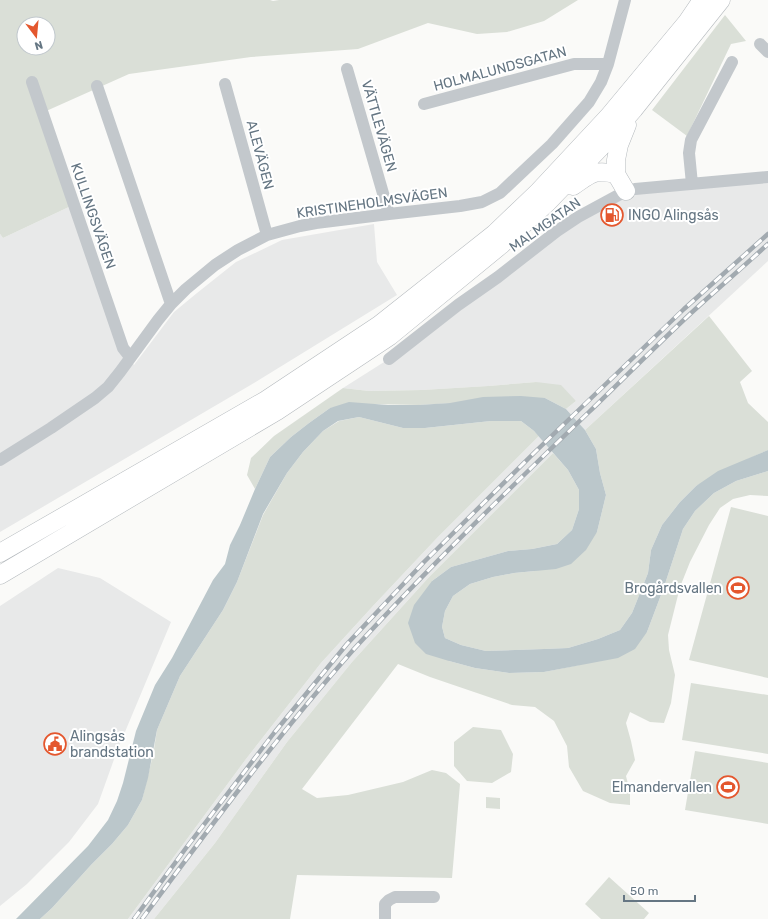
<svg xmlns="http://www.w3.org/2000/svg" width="768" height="919" font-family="Rubik,sans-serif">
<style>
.built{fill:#e8e9e9}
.green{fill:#dadfd7;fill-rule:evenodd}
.water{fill:#bbc7cb}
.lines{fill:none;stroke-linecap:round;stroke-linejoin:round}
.highway-casing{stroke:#b4b9bd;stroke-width:19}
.minor{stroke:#c3c8cc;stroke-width:12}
.highway{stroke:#fff;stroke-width:18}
.rail-casing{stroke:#a2aab0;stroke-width:4.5}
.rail{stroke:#fff;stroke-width:3;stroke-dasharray:9;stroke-linecap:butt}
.labels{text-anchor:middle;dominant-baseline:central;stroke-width:4;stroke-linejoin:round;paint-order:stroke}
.street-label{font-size:14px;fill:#657683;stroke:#fff}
.poi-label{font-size:14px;fill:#657683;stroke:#fff;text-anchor:start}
</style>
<rect width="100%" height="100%" fill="#fafaf8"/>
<path class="built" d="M768,179V261L585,430L566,409L576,401L536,382L488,386L422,390L369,391L343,388L433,331L583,217L635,194Z
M71,206L120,344L134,365L174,312L197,293L236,262L282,240L374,224L377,262L397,295L254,383L0,532V234L3,238Z
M539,436L553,453L429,577L352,662L287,742L215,843L154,919H128L246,759L321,663L373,606L437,538Z
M58,568L100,578L171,622L117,751L98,804L69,842L27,884L0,906V606Z"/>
<path class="green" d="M0,0H270L273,1L279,0H578L544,21L507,32L477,34L428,23L358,49L251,57L129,74L44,112L71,206L3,238L0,234ZM24,24H48V48H24Z
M725,15L746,41L731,44L687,136L652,110Z
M709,316L752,371L740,382L748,403L768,422V450L746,460L696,486L680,502L662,525L651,550L648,573L632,613L620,630L598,639L568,648L544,649L486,651L461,645L445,638L442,627L445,611L453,596L470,584L493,577L514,573L535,571L597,532L606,495L600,473L596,449L585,430Z
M536,382L561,385L576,401L566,409L545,398L418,405L370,404L330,408L309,423L291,437L270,457L255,489L247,475L251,458L274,436L343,388L369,391L422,390L488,386Z
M359,417L403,428H425L491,421H521L534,431L539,436L437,538L373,606L321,663L246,759L128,919H40L52,908L91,865L112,844L128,825L142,800L153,755L157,730L180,676L223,610L237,582L263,515L287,473L303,452L323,431L339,421Z
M553,453L568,470L579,490V509L572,530L557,544L532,549L508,551L451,567L432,581L449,661L475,668L509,673L544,672L579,665L647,632L664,587L683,529L695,511L714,493L736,481L768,471V496L750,495L733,499L720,508L709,525L690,562L680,587L668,635L669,650L675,675L671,703L664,723L650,722L630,712L626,723L631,741L635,760L626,776L630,792V805L610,803L583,791L569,767L567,746L554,721L535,707L512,705L430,677L398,664L302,789L317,798L348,795L403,782L432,770L446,773L460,784L452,878L297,875L290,919H154L215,843L287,742L352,662L429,577Z
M731,507L768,516V678L689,660Z
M691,683L768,695V754L682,740Z
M473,727L501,730L513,754L511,772L492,783L467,781L454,766V742Z
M695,751L768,763V824L685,810Z
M486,797L500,798V809L486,808Z
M609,877L649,913L644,919H601L585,904Z"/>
<path class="water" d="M521,396L545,398L566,409L585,430L596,449L600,473L606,495L597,532L586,550L571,564L556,569L514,573L493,577L470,584L453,596L445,611L442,627L445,638L461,645L486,651L544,649L568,648L598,639L620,630L632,613L648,573L651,550L662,525L680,502L696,486L718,471L768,450V471L736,481L714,493L695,511L683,529L664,587L647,632L635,649L618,658L544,672L509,673L475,668L449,661L426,654L415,643L408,623L414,605L432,581L451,567L508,551L532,549L557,544L572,530L579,509V490L568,470L534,431L521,421H491L425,428H403L359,417L338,421L323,431L303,452L287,473L263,514L237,582L223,610L180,676L157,730L148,778L142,800L128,825L112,844L91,865L52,908L40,919H16L88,846L108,820L117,801L123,783L136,731L155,685L172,658L213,580L225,564L230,545L240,525L255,489L270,457L291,437L309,423L330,408L349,402L388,405H418L450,403L483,397Z"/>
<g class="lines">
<g class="highway-casing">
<path id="highway" d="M573,186C591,174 594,169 616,174
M626,191L616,174V160L619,145L627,125
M0,553L266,400L379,325L494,234L539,191L608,117L687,22L702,0
M0,575L277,411L390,336L501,245L548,202L600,148L634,109L721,0"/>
</g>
<path class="minor" d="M760,44L768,52
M347,69L389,214
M32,82L123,348L130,357
M225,84L267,235
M97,86L171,304
M424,104L574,64H608
M692,184L689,153L691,140L732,62
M389,359L458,305L498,277L557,231L578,217L626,191L635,189L768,177
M0,460L51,428L95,398L108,387L120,372L158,320L171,304L186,289L215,265L238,250L267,235L300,226L316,223L389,214L460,206L482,202L500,193L552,144L589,102L601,82L608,64L625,0
M385,919V904L389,900L395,897H434"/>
<use href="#highway" class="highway"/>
<g class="rail-casing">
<path id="rail" d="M134,919L186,848L274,733L347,644L424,562L536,451L684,309L768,234
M142,919C210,827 278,735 354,649C429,567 509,489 589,412C622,380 655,347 689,315C715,291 742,268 768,244"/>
</g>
<use href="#rail" class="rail"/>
</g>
<defs>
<g id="fuel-ring" transform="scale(1.15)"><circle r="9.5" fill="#fff" stroke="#e4572e" stroke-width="1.5"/><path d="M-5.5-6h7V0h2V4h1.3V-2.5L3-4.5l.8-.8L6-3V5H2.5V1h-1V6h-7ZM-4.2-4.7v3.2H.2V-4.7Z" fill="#e4572e"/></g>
<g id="stadium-ring" transform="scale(1.15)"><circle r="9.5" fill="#fff" stroke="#e4572e" stroke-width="1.5"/><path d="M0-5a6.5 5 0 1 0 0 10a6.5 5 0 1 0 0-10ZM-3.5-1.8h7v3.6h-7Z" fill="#e4572e"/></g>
<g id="civic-ring" transform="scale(1.15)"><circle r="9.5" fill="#fff" stroke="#e4572e" stroke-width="1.5"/><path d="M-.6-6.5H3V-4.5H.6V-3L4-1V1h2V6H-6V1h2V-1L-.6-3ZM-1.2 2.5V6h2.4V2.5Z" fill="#e4572e"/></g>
</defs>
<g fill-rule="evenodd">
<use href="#fuel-ring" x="612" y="215"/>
<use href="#stadium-ring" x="738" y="588"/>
<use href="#civic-ring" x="55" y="744"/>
<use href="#stadium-ring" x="728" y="787"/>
</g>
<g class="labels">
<g class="street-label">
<text transform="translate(500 69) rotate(-15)">HOLMALUNDSGATAN</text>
<text transform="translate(379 126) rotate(74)">VÄTTLEVÄGEN</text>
<text transform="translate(260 155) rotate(75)">ALEVÄGEN</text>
<text transform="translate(372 203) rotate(-8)">KRISTINEHOLMSVÄGEN</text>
<text transform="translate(93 216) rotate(71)">KULLINGSVÄGEN</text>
<text transform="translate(545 225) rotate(-35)">MALMGATAN</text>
</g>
<g class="poi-label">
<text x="628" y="215">INGO Alingsås</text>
<text x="722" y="588" text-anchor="end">Brogårdsvallen</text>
<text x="70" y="736">Alingsås<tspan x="70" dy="16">brandstation</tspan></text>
<text x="712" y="787" text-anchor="end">Elmandervallen</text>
</g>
</g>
<g transform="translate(36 36) rotate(164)"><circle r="19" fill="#ffffff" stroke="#c1c8cd"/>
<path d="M0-3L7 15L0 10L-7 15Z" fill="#e4572e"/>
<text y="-6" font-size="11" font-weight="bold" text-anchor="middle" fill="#657683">N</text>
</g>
<path d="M624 895v6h71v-6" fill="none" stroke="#657683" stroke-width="2"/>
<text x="630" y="895" font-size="12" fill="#657683" stroke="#ffffff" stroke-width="3" paint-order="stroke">50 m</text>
</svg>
